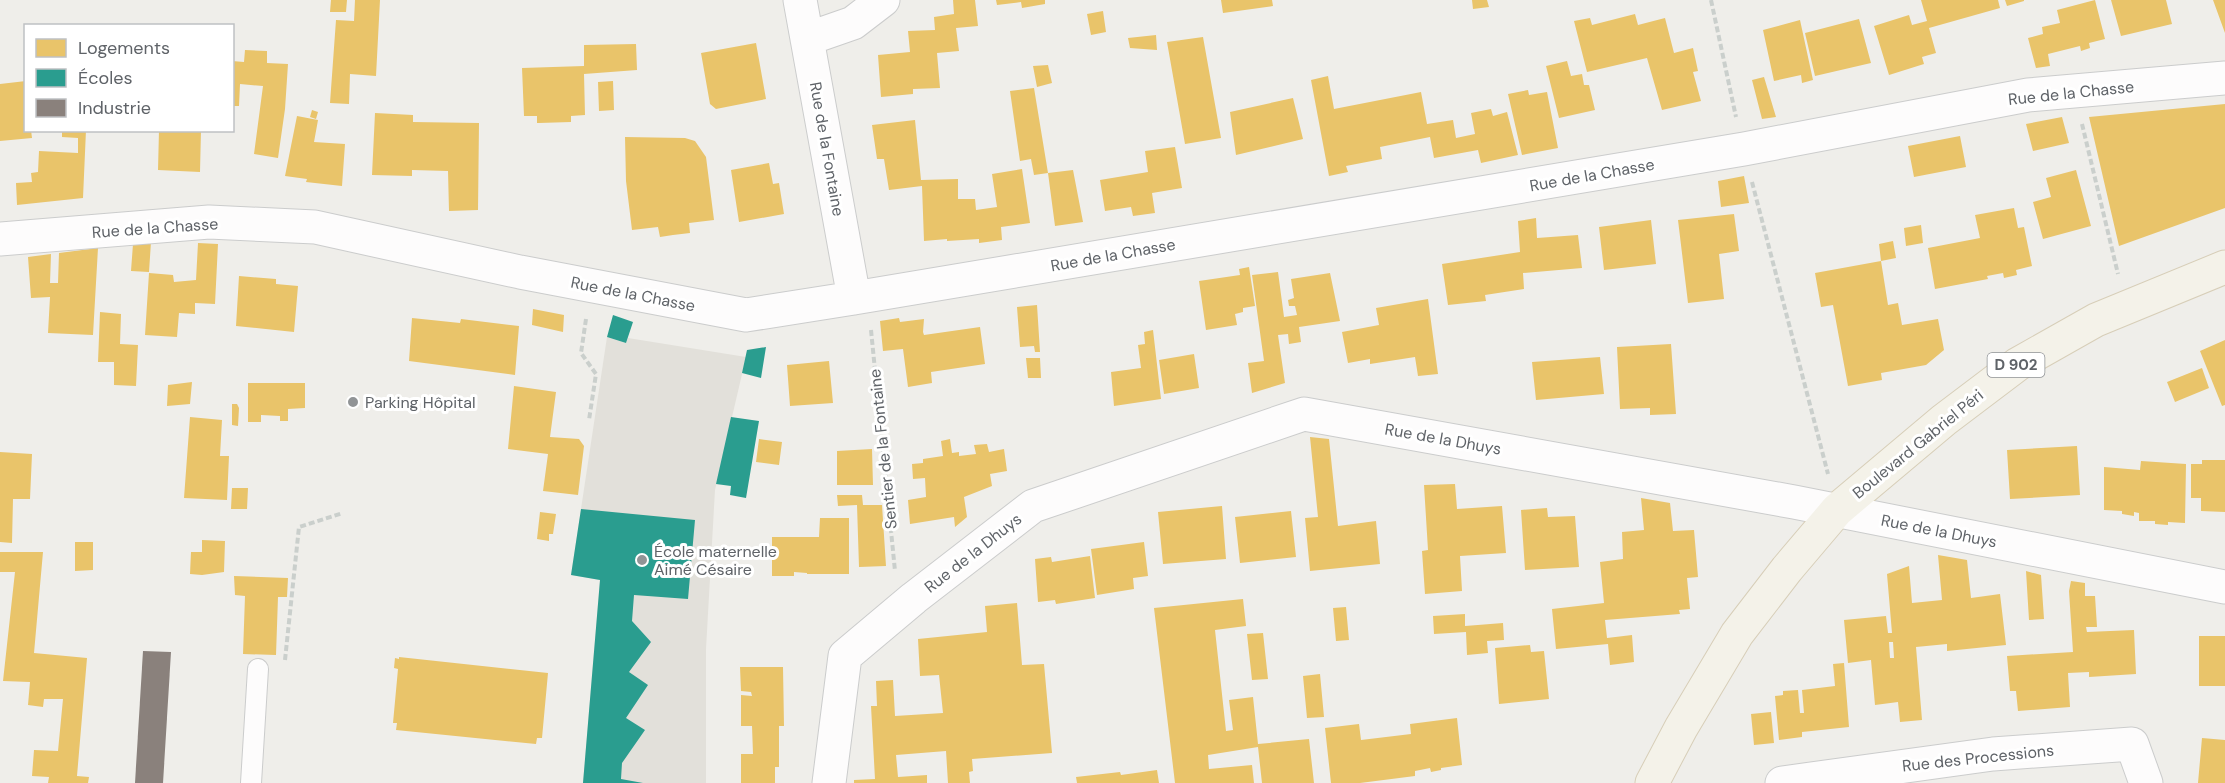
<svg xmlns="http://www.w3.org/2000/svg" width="2225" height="783" font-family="'DM Sans',sans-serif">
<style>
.education{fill:#e2e0da}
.homes{fill:#e9c46a;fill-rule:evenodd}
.schools{fill:#2a9d8f}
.industry{fill:#8a817c}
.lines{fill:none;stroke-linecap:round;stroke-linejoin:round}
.lane-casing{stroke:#cbcccc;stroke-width:22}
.street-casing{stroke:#cbcccc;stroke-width:35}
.primary-casing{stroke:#d7ceb8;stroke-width:35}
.path{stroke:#cacfcc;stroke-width:4;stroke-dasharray:6 3;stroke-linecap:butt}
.lane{stroke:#fdfcfc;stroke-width:20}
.street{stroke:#fdfcfc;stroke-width:33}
.primary{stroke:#f4f2e9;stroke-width:33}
.poi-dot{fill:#919496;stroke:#fff;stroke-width:2}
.labels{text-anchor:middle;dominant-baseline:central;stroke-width:6;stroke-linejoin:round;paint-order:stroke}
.shield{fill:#fff;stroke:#8f9295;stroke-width:1.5}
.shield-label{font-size:15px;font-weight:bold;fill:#5f6368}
.street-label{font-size:16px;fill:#5f6368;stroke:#fff}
.poi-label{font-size:16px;fill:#5f6368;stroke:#fff;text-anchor:start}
</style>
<rect width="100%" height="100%" fill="#efeeea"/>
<path class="education" d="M607,337L626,343L628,338L746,357L715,490L706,649V783H583L600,580L571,575Z"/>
<path class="homes" d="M331,0H347L346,12H330Z
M355,0H380L376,76L350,74L349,104L330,103L336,20L354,21Z
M953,0H975L978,26L956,28L959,51L937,53L940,88L913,89V94L881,97L878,55L910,52L908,31L935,30L934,17L954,14Z
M996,0H1045V4L1022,8L1021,2L997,5Z
M1221,0H1272L1273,6L1223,13Z
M1472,0H1487L1489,7L1473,9Z
M1921,0H1998L2000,8L1929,28L1936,53L1922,57L1924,64L1889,75L1874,26L1909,15L1912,25L1927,21Z
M2005,0H2024V1L2007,6Z
M2095,0L2105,39L2089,43L2090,48L2081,51L2080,46L2048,54L2050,66L2036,68L2028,38L2043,34L2042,27L2060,23L2057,10Z
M2111,0H2166L2172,24L2121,36Z
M2213,0H2225V33Z
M1103,11L1106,32L1091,35L1087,14Z
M1635,14L1638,25L1665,18L1674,53L1693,48L1698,71L1693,72L1701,101L1662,110L1647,58L1587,72L1574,21L1590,18L1592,25Z
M1859,19L1871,63L1815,76L1805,33Z
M1800,20L1813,80L1802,83L1801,75L1774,81L1763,30Z
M1156,35L1157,50L1130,48L1128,38Z
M1203,37L1221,138L1185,144L1167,42Z
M756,43L766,99L716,109L710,104L701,53Z
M636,44L637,70L584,74L585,115L571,116V122L539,123H537V116H524L522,68L584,66V45Z
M245,50L267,51V63L288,64L285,109L278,158L254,154L263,86L240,84L239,106H232V61L244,62Z
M1567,61L1571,76L1582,74L1584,85H1589L1595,110L1559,118L1546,66Z
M1048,65L1052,83L1037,87L1033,66Z
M1328,76L1334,109L1421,92L1427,124L1453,120L1456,138L1475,134L1471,113L1491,109L1493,116L1507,112L1518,155L1481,163L1478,150L1434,158L1430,137L1380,147L1382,159L1346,166L1348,172L1329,176L1311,80Z
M1764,77L1776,117L1762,119L1752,80Z
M26,81V130H31L32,138L0,141V84Z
M613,81L614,110L599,111L598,82Z
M1034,88L1048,173L1034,175L1031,159L1020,161L1010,91Z
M1528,90L1529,95L1547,92L1558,148L1522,155L1508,94Z
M1293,98L1303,139L1236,155L1230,112Z
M2225,104V208L2119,246L2089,117Z
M312,110L318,112L316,119L310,117Z
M375,113L413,115V122L479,123L478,210L449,211L448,171L412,170V176L372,175Z
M297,116L318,120L314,142L345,144L342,186L306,182L307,179L285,176Z
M2062,117L2069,143L2033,151L2026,124Z
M915,120L921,180L958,179V199H975L976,210L997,207L992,174L1022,169L1030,223L1001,227L1002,240L979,243V239L947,241V239L924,241L922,186L889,190L884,159H877L872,125Z
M62,130H86L83,198L17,205L16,183L32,182L31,173L38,172L39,151L78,153V138L62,137Z
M159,130H201L200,172L158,170Z
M1960,136L1966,167L1914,177L1908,146Z
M625,137L685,138L695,141L706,157L714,220L689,223L690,233L673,235L660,237L658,227L632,230L626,181Z
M1175,147L1182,188L1152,193L1155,213L1133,216L1131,207L1105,211L1100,180L1148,172L1145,151Z
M769,163L773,184L779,183L784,214L739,222L731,170Z
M1073,170L1083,222L1055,226L1048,173Z
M2076,170L2091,226L2043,239L2033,202L2051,197L2046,178Z
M1744,176L1749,203L1721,207L1718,181Z
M2014,208L2018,228L2024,227L2032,266L2016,270L2017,275L2004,278L2003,273L1987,276L1988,279L1935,289L1928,248L1980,238L1975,215Z
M1734,214L1739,251L1719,254L1724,299L1688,303L1678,220Z
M1536,218L1537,238L1578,235L1582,268L1523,273L1524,289L1485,295L1486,301L1448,305L1442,264L1520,252L1518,221Z
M1651,220L1656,264L1604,270L1599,227Z
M1921,225L1923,243L1906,246L1904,228Z
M1893,241L1896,258L1881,261L1888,305L1898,303L1902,325L1938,319L1944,350L1926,365L1881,373L1882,380L1848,386L1833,305L1821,307L1815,273L1881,261L1879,244Z
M151,242L149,272L131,271L133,244Z
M198,243L218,244L215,304L195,303V314L179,313L177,337L145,335L149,273L173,275L174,282L196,280Z
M98,248L93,335L48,333L50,297L31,298L28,257L51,254L50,283H58L59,253Z
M1249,267L1255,306L1243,308V312L1235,314L1237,325L1206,330L1199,281L1240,275L1239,269Z
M1278,272L1284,317L1297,315L1295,306H1289L1288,300L1294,298L1291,279L1330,273L1340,321L1299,327L1301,342L1289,344L1288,334L1278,335L1285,383L1252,393L1248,363L1264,361L1252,275Z
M239,276L276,279V284L298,286L294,332L236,326Z
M1428,299L1438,374L1418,376L1415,357L1370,364V359L1348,363L1342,332L1379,325L1376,308Z
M1037,305L1040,352H1035L1034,346L1020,347L1017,307Z
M533,309L564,315L563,332L532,325Z
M100,312L121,314L120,344L138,345L136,386L114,385V362H98Z
M412,318L460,323L461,319L519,326L515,375L409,361Z
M899,318L900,322L924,319L923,332L924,335L980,327L985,364L931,372L932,383L908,387L903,349L883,351L880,321Z
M1153,330L1161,399L1114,406L1111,372L1141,368L1138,345L1145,344L1144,332Z
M2225,340V405L2222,406L2200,351Z
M1671,344L1676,414L1650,415V408L1620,409L1617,347Z
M1194,354L1199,388L1164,394L1159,360Z
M1600,357L1604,394L1536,400L1532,362Z
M1026,358H1040L1041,378H1028Z
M829,361L833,403L790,406L787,365Z
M2202,368L2209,388L2175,402L2167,382Z
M192,382L190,404L167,406L168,385Z
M248,383H305V408L288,409V421H280V416L261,415V422H248Z
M514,386L556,392L550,437L579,439L584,446L578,495L543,491L548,454L508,449Z
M232,404H237L239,408L238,426L232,425Z
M190,417L222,420L220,456H229L227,500L184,498Z
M1310,437L1329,439L1338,526L1376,521L1380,564L1310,571L1305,518L1318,517Z
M759,439L782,442L779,465L756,462Z
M950,439L952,453L959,452V456L976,454L974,445L987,444L989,452L1004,449L1007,471L990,474L992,486L964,497L967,517L955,527L954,517L910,524L908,500L926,497L925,478L913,479L912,464L923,463V459L943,456L941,441Z
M2077,446L2080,495L2010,499L2007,450Z
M872,449L873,485H837V451Z
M0,452L32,454L30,499H13L12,543L0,542Z
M2202,460H2225V512L2201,511V498H2191V464H2202Z
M2141,461L2186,464L2185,523L2168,522V525L2155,524V521H2139V513L2134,512V516L2122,514V511L2104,510V467L2140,470Z
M1455,484L1457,509L1502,506L1506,553L1460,556L1462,591L1425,594L1422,551L1428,550L1424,485Z
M232,488H248L247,509H231Z
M837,495H862L863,505H882L886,566L859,567L857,505L838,506Z
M1641,498L1670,503L1673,531L1694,530L1698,577L1687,578L1690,609L1679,610L1680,614L1605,620L1607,638L1632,635L1634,662L1610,665L1608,644L1556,649L1552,609L1604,603L1600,562L1623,559L1622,532L1644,530Z
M1222,506L1226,559L1163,564L1158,512Z
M1547,508L1548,517L1575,516L1579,567L1525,570L1521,510Z
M1291,511L1296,557L1240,563L1235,517Z
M540,512L556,514L553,534H549V541L537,539Z
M820,518H849V574H807V573L794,572V576H772V537H819Z
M202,540L225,541L224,572L202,575L190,574L191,552H202Z
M75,542H93V570L75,571Z
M1144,542L1148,576L1133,578L1134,589L1097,595L1091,549Z
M0,552H43L34,653L87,658L77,776L89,777L88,783H48L49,777L32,776L34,750L58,751L63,699H44L43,707L28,705L30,682L3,681L15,572H0Z
M1938,555L1967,560L1971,598L2000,594L2006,645L1947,651V644L1916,647L1922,720L1900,722L1898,702L1875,705L1871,660L1848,663L1844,620L1886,616L1888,633H1892L1887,574L1909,566L1912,603L1942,600ZM1889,642H1893L1894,658H1890Z
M1090,556L1095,598L1056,604L1055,600L1038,602L1035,559L1051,557L1052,562Z
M2026,571L2041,575L2044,619L2029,620Z
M234,576L288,578L287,597H278L276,655L243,654L245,596L235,595Z
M2071,581L2085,583V596H2095L2097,627H2086L2087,632L2134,630L2136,674L2089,677V672L2068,673L2070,707L2018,711L2016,691H2010L2007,656L2073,652L2069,591Z
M1243,599L1246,626L1215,630L1226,731L1233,730L1229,700L1253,697L1258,744L1309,739L1314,783H1262L1258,747L1208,755L1209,769L1252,765L1254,783H1175L1154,608Z
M1017,603L1022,665L1044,664L1052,753L972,759L973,771L969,772L970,783H948L946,751L896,755L898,777L927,775V783H854V780L875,779L871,706H877L876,681L893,680L895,716L943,713L939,675L920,676L918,639L987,632L985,606Z
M1346,607L1349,640L1336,641L1333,608Z
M1465,614V626L1503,623L1504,640L1487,641L1488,653L1467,655L1466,632L1434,634L1433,616Z
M1263,633L1268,679L1252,680L1247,634Z
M2199,636H2225V686H2199Z
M1530,645L1531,652L1544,651L1549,699L1499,704L1495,648Z
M399,657L548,673L542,738H537L536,744L396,730L397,723H393L398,669L394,668L395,658L399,659Z
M1844,663L1849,727L1802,732V737L1779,740L1775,696L1783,695V691L1798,690L1800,713H1804L1802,690L1835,686L1833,664Z
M740,667H783L784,726H779V767H775V783H741V754H753L752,726H741V695L752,696L751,692L741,691Z
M1320,674L1324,717L1307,718L1303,676Z
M1771,712L1774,743L1754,745L1751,714Z
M1457,718L1462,765L1441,768V770L1431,772L1430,768L1415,771V776L1360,783H1331L1325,728L1359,724L1361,740L1411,734L1410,724Z
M2202,738L2225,740V783H2198Z
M1157,770L1159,783H1077L1076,777L1120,772L1121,775Z"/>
<path class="schools" d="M613,315L633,322L626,343L607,337Z
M766,347L761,378L742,373L747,350Z
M731,417L759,421L746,498L730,495L731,486L716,484Z
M581,509L695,520L688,599L634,595L632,621L651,642L629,672L648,685L626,718L645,730L622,763L621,779L643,783H583L600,580L571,575Z"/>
<path class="industry" d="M143,651L171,652L163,783H135Z"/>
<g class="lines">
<g class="lane-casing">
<path id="lane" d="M251,783L258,669"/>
</g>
<g class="street-casing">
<path id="street" d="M800,0L854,298
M807,39L853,23L883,0
M0,239L209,222L315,227L520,272L746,315L854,298L1744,149L2028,95L2225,78
M829,783L845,656L914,598L1033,506L1304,414L1794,502L2225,587
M1782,783L1993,754L2132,744L2146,783"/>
</g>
<g class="primary-casing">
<path id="primary" d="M1652,783L1681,728L1737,634L1787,569L1837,510L1944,420L2018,364L2096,320L2225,267"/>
</g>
<path class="path" d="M1711,0L1736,117
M2082,124L2118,274
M1752,182L1828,474
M586,319L581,353L596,374L589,420
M871,330L895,571
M285,660L299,527L343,513"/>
<use href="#lane" class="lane"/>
<use href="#street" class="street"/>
<use href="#primary" class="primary"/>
</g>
<g class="poi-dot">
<circle cx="353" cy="402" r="6"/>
<circle cx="642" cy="560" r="6"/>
</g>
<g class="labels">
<rect class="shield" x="1987.5" y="353" width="57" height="24" rx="4.5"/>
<g class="shield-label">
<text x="2016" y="365">D 902</text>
</g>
<g class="street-label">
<text transform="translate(2071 93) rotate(-6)">Rue de la Chasse</text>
<text transform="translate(827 149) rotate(80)">Rue de la Fontaine</text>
<text transform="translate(1592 175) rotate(-10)">Rue de la Chasse</text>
<text transform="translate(155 228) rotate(-4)">Rue de la Chasse</text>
<text transform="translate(1113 255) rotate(-10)">Rue de la Chasse</text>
<text transform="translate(633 294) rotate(11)">Rue de la Chasse</text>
<text transform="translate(1443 439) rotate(10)">Rue de la Dhuys</text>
<text transform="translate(1918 444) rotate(-39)">Boulevard Gabriel Péri</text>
<text transform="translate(883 449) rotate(-96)">Sentier de la Fontaine</text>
<text transform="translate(1939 531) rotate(11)">Rue de la Dhuys</text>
<text transform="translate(973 553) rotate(-38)">Rue de la Dhuys</text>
<text transform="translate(1978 758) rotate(-6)">Rue des Processions</text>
</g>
<g class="poi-label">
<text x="365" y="402">Parking Hôpital</text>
<text x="654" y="551">École maternelle<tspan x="654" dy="18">Aimé Césaire</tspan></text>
</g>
</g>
<rect x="24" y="24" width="210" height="108" fill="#ffffff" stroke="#bfc1c3" stroke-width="1.5"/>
<rect x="36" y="39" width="30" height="18" fill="#e9c46a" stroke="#bfc1c3" stroke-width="1.5"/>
<text x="78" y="54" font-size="18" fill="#5f6368">Logements</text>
<rect x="36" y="69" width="30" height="18" fill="#2a9d8f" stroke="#bfc1c3" stroke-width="1.5"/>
<text x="78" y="84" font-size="18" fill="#5f6368">Écoles</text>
<rect x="36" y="99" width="30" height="18" fill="#8a817c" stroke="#bfc1c3" stroke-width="1.5"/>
<text x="78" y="114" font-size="18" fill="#5f6368">Industrie</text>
</svg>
